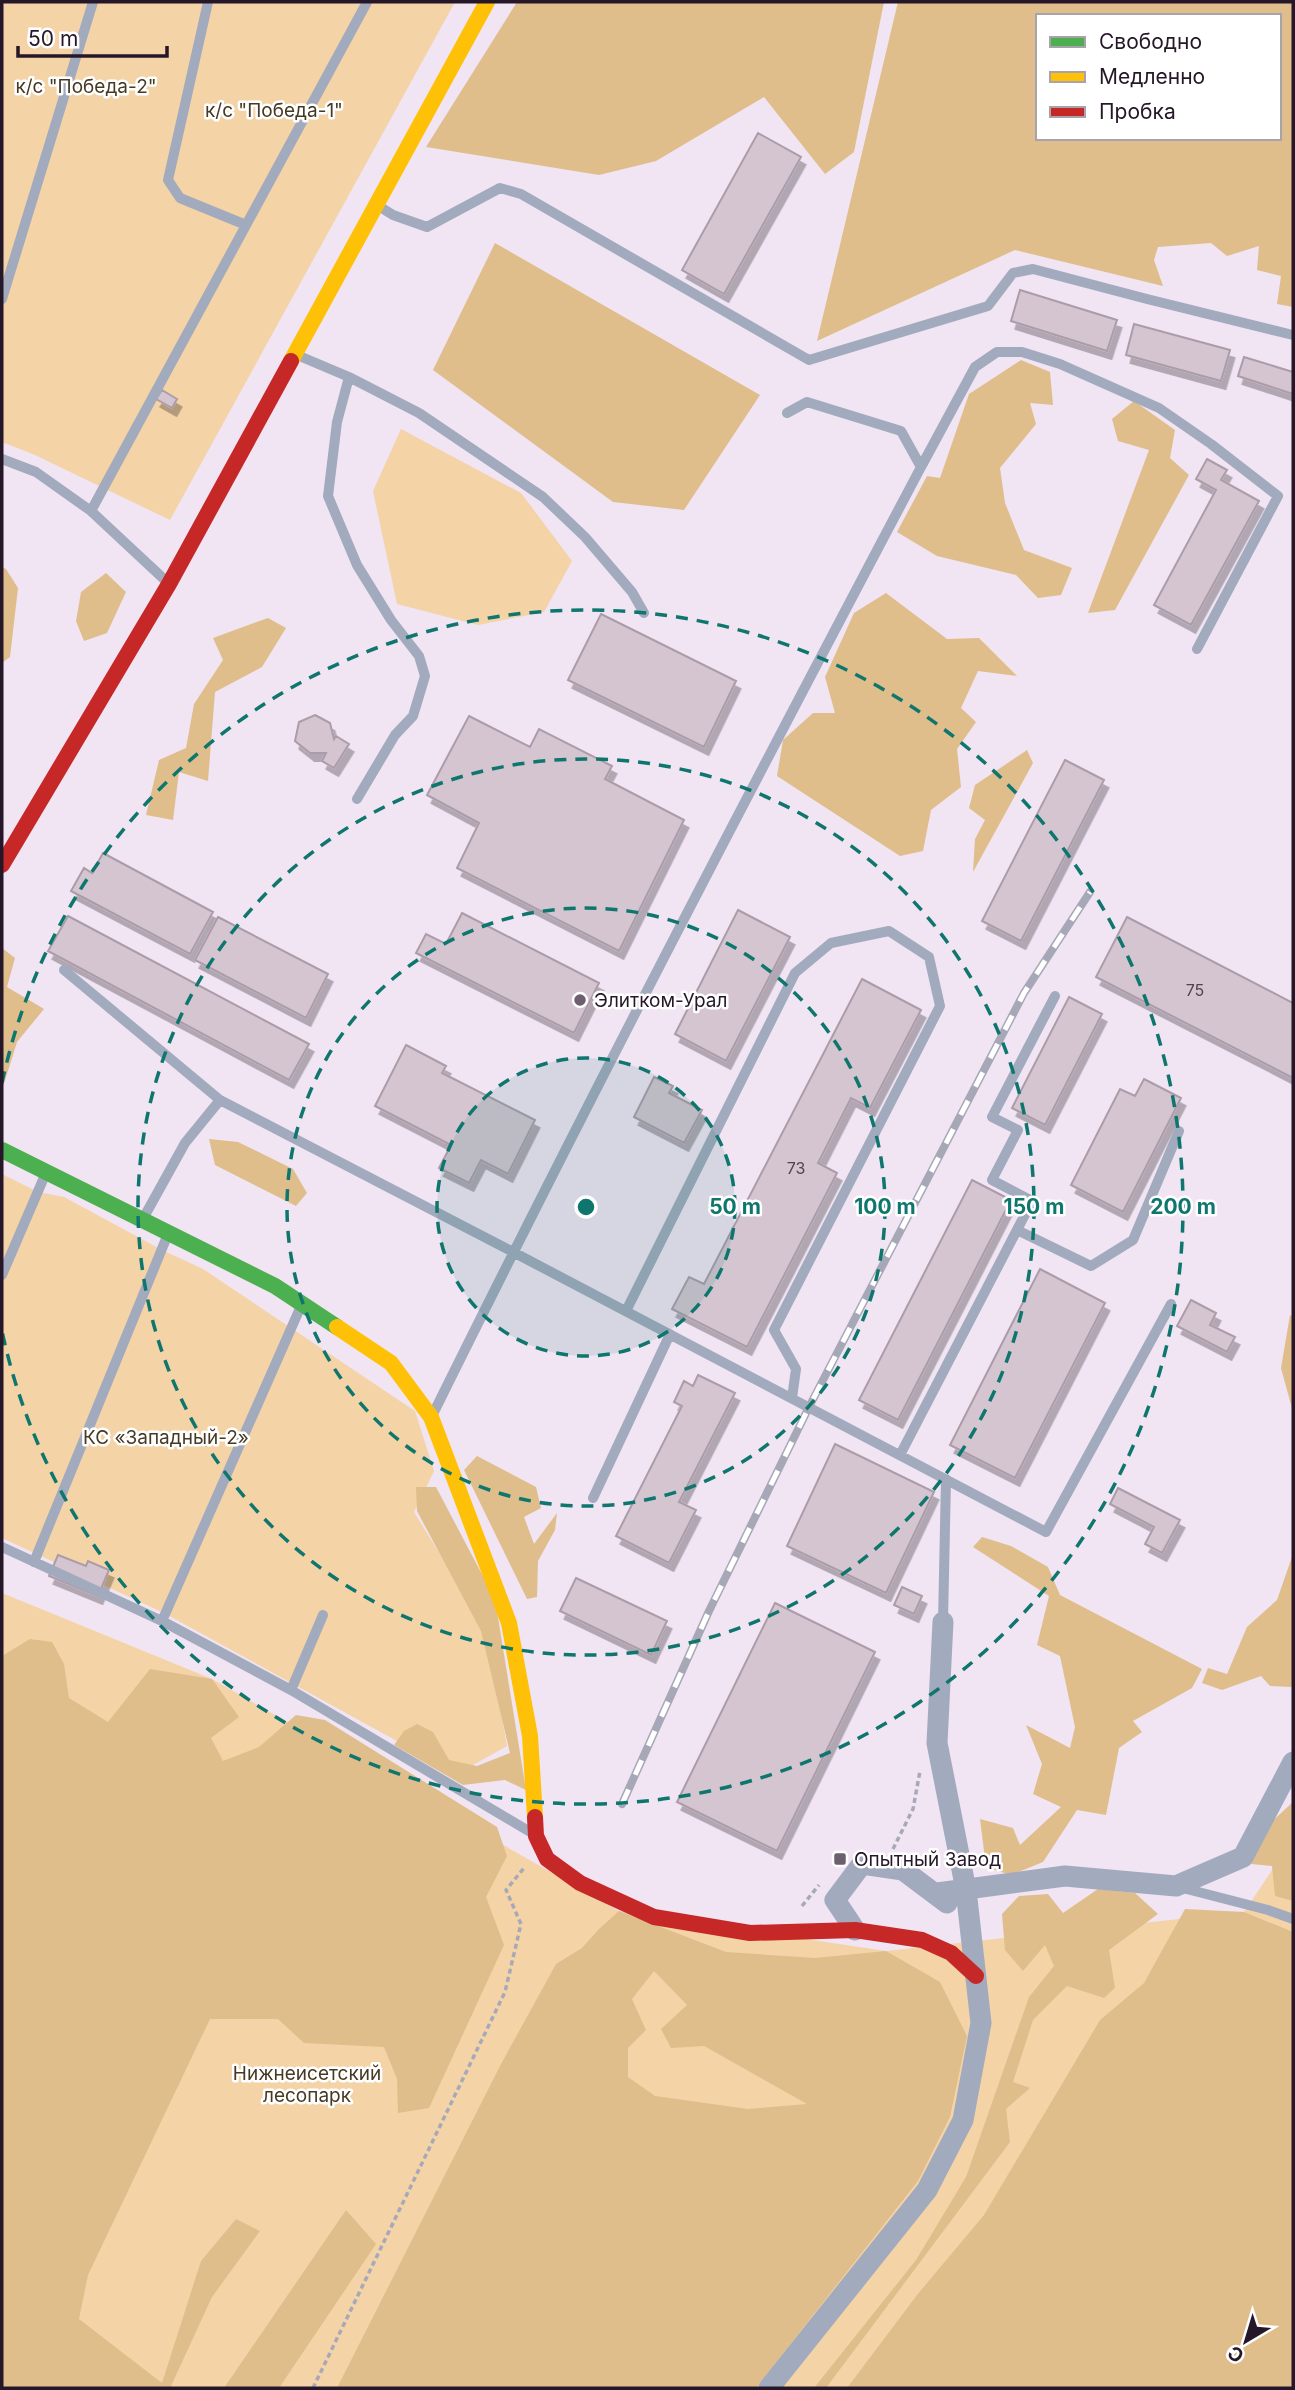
<svg xmlns="http://www.w3.org/2000/svg" width="1295" height="2390" font-family="Inter,sans-serif">
<style>
.green{fill:#f4d3a7}
.forest{fill:#dfbe8b;fill-rule:evenodd}
.building{fill:#d4c5d1;stroke:#ac9ca9;stroke-width:2;filter:url(#shadow)}
.lines{fill:none;stroke-linecap:round;stroke-linejoin:round}
.path{stroke:#a7a9b9;stroke-width:3.5;stroke-dasharray:5 3.5;stroke-linecap:butt}
.lane{stroke:#a2aabe;stroke-width:10}
.street{stroke:#a2aabe;stroke-width:21}
.fast{stroke:#4caf50;stroke-width:16}
.slow{stroke:#ffc107;stroke-width:16}
.jam{stroke:#c62828;stroke-width:16}
.rail-casing{stroke:#a7a8b7;stroke-width:8}
.rail{stroke:#fff;stroke-width:5;stroke-dasharray:16;stroke-linecap:butt}
.ring{fill:none;stroke:#0f766e;stroke-width:3.5;stroke-dasharray:12 9}
.poi-dot{fill:#6d5f6f;stroke:#fff;stroke-width:2.5}
.labels{text-anchor:middle;dominant-baseline:central;stroke-width:5;stroke-linejoin:round;paint-order:stroke}
.number-label{font-size:16px;fill:#524252}
.park-label{font-size:19px;fill:#463a24;stroke:#fff}
.poi-label{font-size:19px;fill:#261728;stroke:#fff;text-anchor:start}
.centre{fill:#0f766e;stroke:#fff;stroke-width:3.5}
.ring-label{font-size:21px;text-anchor:middle;font-weight:bold;fill:#0f766e;stroke:#fff;stroke-width:5;stroke-linejoin:round;paint-order:stroke}
</style>
<defs>
<filter id="shadow"><feDropShadow dx="4.5" dy="8" stdDeviation="0" flood-color="#0004"/></filter>
</defs>
<rect width="100%" height="100%" fill="#f1e4f3"/>
<path class="green" d="M2,2H455L170,520L35,455L2,442Z
M401,429L521,493L572,561L544,612L478,625L397,604L373,491Z
M2,1174L38,1192L64,1197L162,1250L203,1269L415,1411L434,1471L414,1512L485,1628L507,1746L457,1774L164,1613L2,1538Z
M2,1593L212,1679L619,1911L886,1951L1244,1912L1293,1839V2388H2Z"/>
<path class="forest" d="M517,2H884L854,152L825,174L764,97L656,161L599,175L426,147Z
M898,2H1293V307L1277,304L1281,276L1257,270L1259,246L1227,256L1211,243L1158,247L1154,260L1163,286L1015,250L817,341ZM1038,16H1279V138H1038Z
M495,243L760,395L684,510L613,502L433,370Z
M1021,360L1050,372L1053,405L1030,403L1036,424L1000,468L1005,503L1024,550L1072,568L1061,595L1038,598L1016,575L937,556L897,532L927,476L940,478L969,394Z
M1134,401L1175,430L1170,458L1189,475L1115,610L1088,613L1149,450L1118,441L1112,419Z
M2,567L6,569L18,588L10,657L2,663Z
M106,573L126,592L107,633L84,641L76,621L81,592Z
M886,593L947,639L979,638L1017,676L978,671L961,708L976,722L957,749L961,787L931,810L923,851L900,856L777,776L783,740L813,713H835L825,677L854,613Z
M268,618L286,628L262,667L215,692L208,781L179,772L173,820L146,815L159,760L186,748L194,704L223,660L213,638Z
M1027,750L1033,763L973,872L975,839L985,820L969,808L975,785Z
M2,948L15,958L7,987L44,1009L17,1042L2,1090Z
M209,1139L238,1142L293,1169L307,1193L296,1206L215,1165Z
M1290,1315L1293,1317V1412L1281,1368Z
M477,1456L536,1487L541,1508L524,1517L534,1544L557,1513L555,1530L538,1561L537,1597L527,1599L464,1470Z
M416,1487H436L495,1599L526,1790L505,1780L463,1785L394,1745L404,1731L417,1724L433,1732L449,1760L477,1766L510,1753L481,1631L417,1511Z
M982,1537L1011,1546L1048,1567L1060,1595L1202,1669L1192,1688L1133,1721L1142,1732L1119,1748L1106,1815L1077,1810L1043,1862L1011,1875L986,1867L980,1819L1013,1828L1020,1845L1061,1807L1033,1794L1042,1764L1026,1725L1070,1748L1075,1727L1060,1656L1037,1645L1049,1596L973,1547Z
M1293,1554V1684L1291,1687L1270,1686L1261,1676L1222,1690L1202,1683L1208,1668L1227,1674L1247,1627L1277,1600Z
M30,1639L52,1642L64,1664L69,1698L108,1722L150,1669L212,1679L239,1717L211,1738L223,1761L259,1747L296,1715L325,1720L497,1827L507,1856L486,1897L504,1945L429,2108L398,2113L397,2079L384,2047L304,2043L278,2019H210L88,2275L79,2319L162,2383L201,2261L236,2219L260,2231L212,2297L171,2386L174,2388H2V1656Z
M1293,1802V1901L1275,1896L1272,1866L1251,1864L1267,1826Z
M1098,1889L1135,1893L1158,1914L1109,1950L1115,1988L1104,1998L1067,1986L1033,2020L1013,2082L1030,2088L1006,2109L1010,2142L826,2388H814L916,2260L966,2177L1029,1997L1054,1966L1045,1945L1023,1971L1005,1950L1002,1914L1019,1896L1048,1894L1063,1913Z
M1185,1909L1244,1912L1293,1932V2388H847L917,2295L984,2215L1100,2020L1144,1983Z
M619,1911L726,1952L815,1958L886,1951L940,1982L967,2036L950,2117L918,2181L756,2388H337L501,2064L556,1964L582,1948L599,1929ZM654,1971L687,2005L661,2029L671,2048L704,2046L807,2104L748,2109L655,2096L628,2077V2048L646,2030L632,1999Z
M346,2210L376,2244L279,2388H224Z"/>
<path class="building" d="M758,133L801,157L724,294L682,270Z
M1020,290L1117,320L1107,351L1011,321Z
M1134,324L1230,350L1221,381L1126,355Z
M1244,357L1293,372V394L1238,376Z
M162,390L177,399L172,408L156,399Z
M1207,459L1227,470L1221,480L1259,501L1191,625L1154,605L1216,490L1196,479Z
M601,614L736,681L704,747L568,680Z
M315,715L330,723L334,739L336,736L349,744L334,768L322,761L326,753H310L295,741L299,722Z
M469,716L530,747L539,729L612,766L605,779L684,820L619,951L457,868L479,823L427,795Z
M1065,760L1104,780L1021,941L982,921Z
M103,853L213,912L190,954L71,891L84,868L92,873Z
M738,910L790,937L726,1061L675,1034Z
M462,913L599,983L574,1033L416,953L426,934L446,944Z
M68,916L309,1044L289,1080L48,951Z
M218,917L328,974L306,1018L195,960Z
M1127,917L1293,1003V1078L1096,977Z
M862,979L921,1010L870,1108L851,1098L818,1163L837,1173L747,1347L672,1309L689,1277L704,1284Z
M1069,997L1102,1014L1045,1125L1012,1108Z
M406,1045L446,1066L442,1073L535,1120L508,1174L481,1160L469,1183L439,1168L451,1145L375,1106Z
M654,1077L673,1086L669,1093L702,1110L684,1143L634,1117Z
M1144,1079L1181,1098L1123,1212L1071,1185L1120,1089L1135,1096Z
M972,1180L1011,1200L898,1420L859,1400Z
M1040,1269L1105,1303L1015,1478L950,1445Z
M1191,1300L1216,1313L1210,1325L1235,1337L1227,1352L1177,1326Z
M698,1375L735,1393L679,1502L696,1510L669,1563L616,1536L682,1406L674,1402L684,1381L693,1386Z
M835,1444L934,1492L886,1593L787,1546Z
M1118,1488L1180,1520L1162,1553L1145,1544L1154,1527L1110,1504Z
M58,1555L86,1566L88,1561L109,1570L98,1596L49,1576Z
M576,1578L667,1621L651,1655L560,1611Z
M902,1587L922,1596L914,1614L894,1605Z
M775,1603L875,1652L777,1851L677,1802Z"/>
<g class="lines">
<path class="path" d="M893,1849L913,1809L920,1771
M802,1906L819,1885
M313,2388L505,1992L521,1924L506,1890L524,1868"/>
<path class="lane" d="M208,2L168,180L180,198L246,225
M377,205L393,215L427,227L500,188L521,194L809,360L988,306L1013,273L1033,269L1147,299L1293,335
M2,299L93,2
M297,355L349,377L337,422L328,496L357,565L391,620L419,656L425,676L413,716L395,735L357,799
M349,377L419,413L543,497L585,537L632,592L644,613
M2,459L36,472L91,511L166,581
M921,467L975,367L997,352H1022L1060,364L1159,408L1211,444L1278,496L1197,649
M91,511L367,2
M64,970L220,1100L185,1143L144,1217
M220,1100L513,1252L1046,1532L1171,1304
M1017,1230L1091,1266L1133,1240L1179,1131
M2,1275L45,1175
M626,1311L795,973L831,943L889,931L929,957L940,1006L774,1330L796,1369L792,1398
M433,1414C590,1096 755,781 921,467L901,431L807,402L787,413
M900,1455L1032,1201L992,1180L1018,1130L992,1117L1055,996
M593,1498L670,1334
M2,1547L162,1621L291,1690L532,1833
M34,1562L168,1234
M162,1621L301,1306
M943,1622L946,1479
M291,1690L323,1615
M1179,1887L1268,1910L1293,1919"/>
<path class="street" d="M937,1893L1065,1876L1176,1886L1243,1857L1293,1762
M855,1930L835,1900L862,1864L903,1870L947,1903
M769,2388L927,2190L963,2120L981,2023L966,1890L937,1743L943,1622"/>
<path class="fast" d="M2,1150L275,1286L337,1327"/>
<path class="slow" d="M291,361L487,2
M337,1327L391,1363L431,1417L509,1623L530,1736L535,1817"/>
<path class="jam" d="M2,865L169,584L291,361
M535,1817L536,1836L547,1859L580,1883L654,1917L750,1933L855,1930L922,1940L951,1953L976,1976"/>
<g class="rail-casing">
<path id="rail" d="M622,1804L709,1611L809,1407L1024,993L1090,892"/>
</g>
<use href="#rail" class="rail"/>
</g>
<circle cx="586" cy="1207" r="149" fill="#0f766e" fill-opacity=".12"/>
<g class="ring">
<circle cx="586" cy="1207" r="149"/>
<circle cx="586" cy="1207" r="299"/>
<circle cx="586" cy="1207" r="448"/>
<path d="M2 1083A597 597 0 1 1 2 1331"/>
</g>
<g class="poi-dot">
<circle cx="580" cy="1000" r="7"/>
<rect x="833" y="1852" width="14" height="14" rx="3.5"/>
</g>
<g class="labels">
<g class="number-label">
<text x="1195" y="990">75</text>
<text x="796" y="1168">73</text>
</g>
<g class="park-label">
<text x="86" y="86">к/с "Победа-2"</text>
<text x="274" y="110">к/с "Победа-1"</text>
<text x="166" y="1437">КС «Западный-2»</text>
<text x="307" y="2073">Нижнеисетский<tspan x="307" dy="22">лесопарк</tspan></text>
</g>
<g class="poi-label">
<text x="594" y="1000">Элитком-Урал</text>
<text x="854" y="1859">Опытный Завод</text>
</g>
</g>
<circle cx="586" cy="1207" r="10" class="centre"/>
<g class="ring-label">
<text x="735" y="1214">50 m</text>
<text x="885" y="1214">100 m</text>
<text x="1034" y="1214">150 m</text>
<text x="1183" y="1214">200 m</text>
</g>
<rect width="1295" height="2390" fill="none" stroke="#261728" stroke-width="7"/>
<rect x="1036" y="14" width="245" height="126" fill="#ffffff" stroke="#a8a2a9" stroke-width="2"/>
<rect x="1050" y="37" width="35" height="10" fill="#4caf50" stroke="#a8a2a9" stroke-width="2"/>
<text x="1099" y="49" font-size="21" fill="#261728">Свободно</text>
<rect x="1050" y="72" width="35" height="10" fill="#ffc107" stroke="#a8a2a9" stroke-width="2"/>
<text x="1099" y="84" font-size="21" fill="#261728">Медленно</text>
<rect x="1050" y="107" width="35" height="10" fill="#c62828" stroke="#a8a2a9" stroke-width="2"/>
<text x="1099" y="119" font-size="21" fill="#261728">Пробка</text>
<g transform="translate(1246 2341) rotate(218)" stroke="#ffffff" stroke-width="5" paint-order="stroke">
<path d="M0-5L12 26L0 18L-12 26Z" fill="#261728"/>
<text y="-10" font-size="19" font-weight="bold" text-anchor="middle" fill="#261728">С</text>
</g>
<path d="M18 46v10h149v-10" fill="none" stroke="#261728" stroke-width="3.5"/>
<text x="28" y="46" font-size="21" fill="#261728" stroke="#ffffff" stroke-width="5" paint-order="stroke">50 m</text>
</svg>
